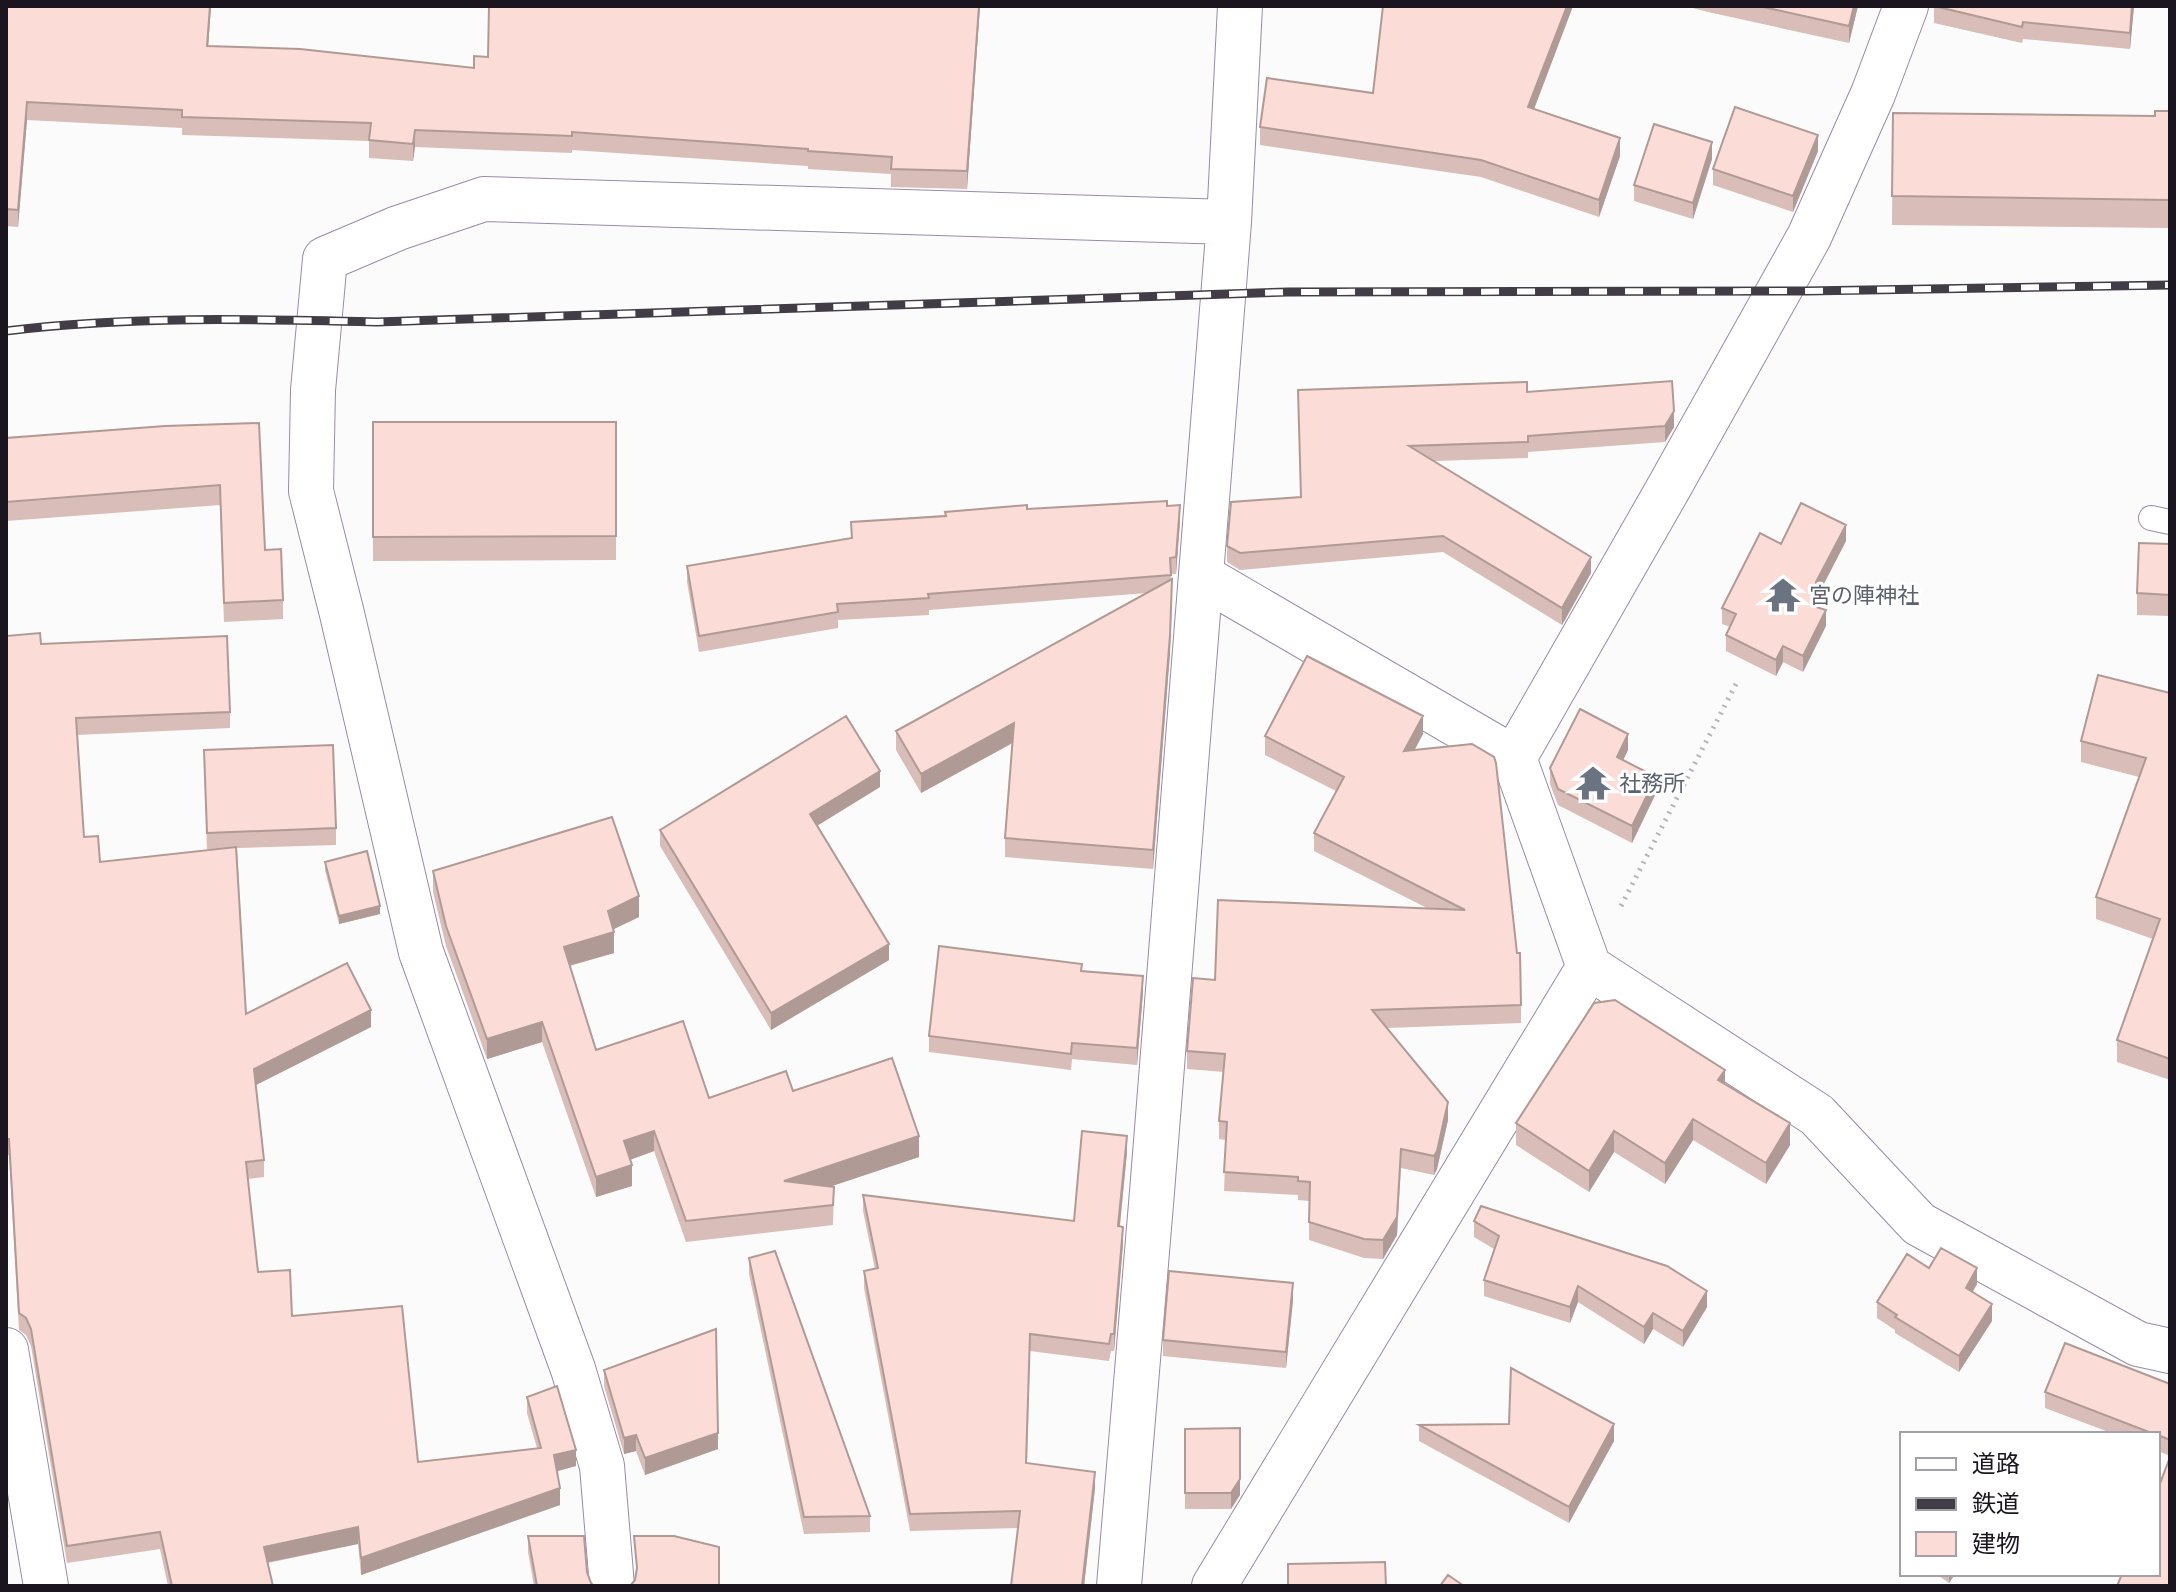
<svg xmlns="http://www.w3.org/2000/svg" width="2176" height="1592" font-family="'Archivo Narrow','Noto Sans JP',sans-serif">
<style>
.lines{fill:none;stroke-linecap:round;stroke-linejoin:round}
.lane-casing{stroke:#998ba7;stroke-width:26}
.street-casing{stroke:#998ba7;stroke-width:46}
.path{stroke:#b6b4b7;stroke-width:5;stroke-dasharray:2 6;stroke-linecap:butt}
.lane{stroke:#fff;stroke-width:24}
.street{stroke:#fff;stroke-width:44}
.rail-casing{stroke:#413c45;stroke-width:9}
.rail{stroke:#fff;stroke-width:6;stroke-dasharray:18;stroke-linecap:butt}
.wall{fill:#d8bdb8}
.shaded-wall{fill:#b09a96}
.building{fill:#fbdcd6;stroke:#b09a96;stroke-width:2}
.labels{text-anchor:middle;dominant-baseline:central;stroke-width:6;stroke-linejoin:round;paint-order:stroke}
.worship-label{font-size:22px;fill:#5b616d;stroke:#fff;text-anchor:start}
</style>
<rect width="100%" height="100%" fill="#fbfbfb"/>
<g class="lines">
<g class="lane-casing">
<path id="lane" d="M2151,518L2170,522"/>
</g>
<g class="street-casing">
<path id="street" d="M1201,576L1514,758L1589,967L1817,1115L1919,1224L2138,1344L2170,1351
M1514,758L1668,489L1809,237L1873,94L1906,6
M6,1350L46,1586
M612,1586L602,1466L573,1369L421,952L342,614L311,491L313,390L325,259L398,228L484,199L1229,222
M1119,1586L1152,1192L1229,222L1240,6
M1214,1586L1589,967"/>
</g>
<path class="path" d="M1621,906L1736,684"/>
<use href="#lane" class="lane"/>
<use href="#street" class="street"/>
<g class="rail-casing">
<path id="rail" d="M6,331C128,316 254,319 377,322L1288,292L1806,291L2170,285"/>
</g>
<use href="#rail" class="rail"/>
</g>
<path class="wall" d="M6,6H211L208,46L474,68L488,57L489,6H980L967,189L891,187V174L808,169V166L572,150V153L415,147L413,161L369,158V141L182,135V128L27,120L18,227L6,226Z
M1573,6L1534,109L1620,156L1599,217L1481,177L1260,145V127L1373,93Z
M1685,6H1858L1849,43L1708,12Z
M1934,6H2134L2130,49L2023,39L2022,43L1934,23Z
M2170,111V259H2168L2169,228L1892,225L1893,113L2155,116Z
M1818,151L1793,212L1713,185V169Z
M1712,159L1693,219L1634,201V185Z
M1527,392L1674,427L1665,442L1528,452V458L1435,461L1591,573L1562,625L1443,552L1240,570L1227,562V546L1301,497Z
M373,422H616V560L373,561Z
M259,423L265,550L283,600V619L224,622L220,505L6,521V438Z
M1167,506L1180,521L1176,574H1171L1172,598L1170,653L1153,869L1005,857V838L1013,743L921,793L896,750V731L1147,593L929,610V615L838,620V628L699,652L687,582V566L851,539V522L1027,509Z
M1846,541L1816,599L1815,607L1826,626L1803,672L1783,662L1776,676L1726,651V635L1730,627L1722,624V608L1781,544Z
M2170,544V616L2137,615V593Z
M6,628L7,636L230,712V728L77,735L84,837L100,862L221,849H207L204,750L336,828V845L237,848L246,1014L371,1027L256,1085L264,1160V1177L248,1179L258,1272L292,1316L418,1462L537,1448L527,1413V1397L576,1466L557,1471L560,1505L361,1575L358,1544L268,1563L273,1586H168L160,1549L67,1563L31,1346L26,1335L19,1330L9,1155L6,1156Z
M2170,693V1080L2117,1062V1040L2153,939L2096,919V897L2139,777L2081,762V741Z
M1423,734L1414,750L1521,1005V1023L1387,1028L1448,1120L1437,1169L1434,1175L1401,1168L1397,1235L1383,1259L1364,1258L1309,1240V1201L1298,1200V1195L1224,1191L1226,1140L1219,1139V1121L1224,1072L1187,1069V1051L1215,980L1427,908L1314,851V833L1336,791L1265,755V736Z
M1628,750L1623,760L1656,793L1632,843L1558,805L1550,784V768Z
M880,787L817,826L889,960L771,1030L660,846V830Z
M325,862L380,914L339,924L325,870Z
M433,871L639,917L613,929L614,953L570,966L596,1050L709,1098L793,1091L919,1157L829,1187H834L833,1225L686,1242L654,1151L630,1160L632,1186L596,1197L542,1042L487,1059L446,946L433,892Z
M1082,971L1143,992L1137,1065L1072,1059L1071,1070L929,1052V1036Z
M1725,1084L1790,1145L1766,1184L1693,1140L1665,1184L1614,1152L1589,1192L1516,1145V1123Z
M1127,1152L1120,1226L1123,1244L1114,1351H1111L1109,1361L1030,1351L1027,1463L1095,1488L1084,1586H1011L1018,1528L910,1531L864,1288V1271L875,1269L863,1211V1195L1074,1221Z
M1474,1221L1707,1307L1683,1347L1653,1329L1644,1344L1578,1302L1570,1323L1484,1296V1280L1494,1249L1474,1237Z
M749,1258L870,1516V1532L804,1534L749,1274Z
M1929,1268L1977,1284L1972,1292L1992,1321L1959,1372L1895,1333V1330L1877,1318V1302Z
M1293,1300L1286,1368L1163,1356V1340Z
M604,1370L718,1449L645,1475L636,1451L624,1454L604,1386Z
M2170,1384V1456L2158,1451V1434H2114L2045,1408V1392Z
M1419,1425L1614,1441L1569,1523L1419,1441Z
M1185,1429L1240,1495L1231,1509H1185Z
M528,1536L591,1583L594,1586H534L528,1552Z
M1936,1574H1955L1949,1583Z"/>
<path class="shaded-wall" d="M210,6H211L207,63V46Z
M979,6H980L967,189V171Z
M1567,6H1573L1528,125V107Z
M1854,6H1858L1849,43V26Z
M2132,6H2134L2130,49V33Z
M27,102V120L18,227V210Z
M415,130V147L413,161V144Z
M1818,135V151L1793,212V196Z
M1620,138V156L1599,217V200Z
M1712,142V159L1693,219V203Z
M1674,411V427L1665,442V426Z
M1180,505V521L1176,574V557Z
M1846,525V541L1816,599L1813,623V606L1816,582Z
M1591,557V573L1562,625V608Z
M1172,579L1170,653L1153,869V850Z
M1826,610V626L1803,672V656Z
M1783,646V662L1776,676V660Z
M1423,716V734L1404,770V751Z
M1014,723V742L921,793V774Z
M1628,734V750L1617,773V757Z
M880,771V787L810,830V814Z
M1656,777V793L1632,843V826Z
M639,896V917L608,932V911Z
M380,906V914L339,924V916Z
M614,932V953L564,967V947Z
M889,944V960L771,1030V1013Z
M1143,976V992L1137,1065V1048Z
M371,1010V1027L254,1086V1069Z
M542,1022V1042L487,1059V1039Z
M1725,1070V1092L1718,1080Z
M1448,1102V1120L1437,1169L1434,1175V1156Z
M1693,1119V1140L1665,1184V1163Z
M1790,1123V1145L1766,1184V1163Z
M654,1131V1151L624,1162V1141Z
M1614,1131V1152L1589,1192V1171Z
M919,1136V1157L784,1202V1181Z
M1127,1136V1152L1118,1243V1226Z
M1401,1149L1397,1235L1383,1259V1240Z
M632,1165V1186L596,1197V1177Z
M1123,1227V1244L1114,1351V1334Z
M1977,1268V1284L1966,1304V1288Z
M1293,1283V1300L1286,1368V1352Z
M1578,1286V1302L1570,1323V1307Z
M1707,1291V1307L1683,1347V1331Z
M1992,1304V1321L1959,1372V1356Z
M1653,1313V1329L1644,1344V1327Z
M1614,1424V1441L1569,1523V1507Z
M718,1433V1449L645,1475V1458Z
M636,1435V1451L624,1454V1438Z
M576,1450V1466L554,1472V1455Z
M1095,1472V1488L1084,1586H1082Z
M1240,1479V1495L1231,1509V1493Z
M560,1488V1505L361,1575V1558Z
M358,1527V1544L264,1563V1547Z
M1949,1574H1955L1949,1583Z"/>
<path class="building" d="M6,6H210L207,46L300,49L474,68V56L488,57L489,6H979L967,171L891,169L892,157L808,151V149L572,132V136L415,130L413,144L369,140L371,123L182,117V110L27,102L18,210L6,209Z
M1383,6H1567L1528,107L1620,138L1599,200L1481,160L1260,127L1267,78L1373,93Z
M1759,6H1854L1849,26Z
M1934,6H2132L2130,33L2023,22L2022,27Z
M1735,107L1818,135L1793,196L1713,169Z
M2155,111H2170V200L1892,196L1893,113L2155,116Z
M1654,124L1712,142L1693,203L1634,185Z
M1672,381L1674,411L1665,426L1528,436V442L1409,446L1591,557L1562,608L1443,536L1240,553L1227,546L1231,502L1301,497L1298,390L1527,382V392Z
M373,422H616V536L373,537Z
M259,423L265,550L281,549L283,600L224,603L220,485L6,502V438L165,426Z
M1167,501V506L1180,505L1176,557L1170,558L1171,575L928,594L929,598L837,604L838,612L699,636L687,566L852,538L851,522L946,516L945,512L1027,505V509Z
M1801,503L1846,525L1816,582L1813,606L1826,610L1803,656L1783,646L1776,660L1726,635L1736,614L1722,608L1760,533L1781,544Z
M2139,543L2170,544V595L2137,593Z
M1172,579L1170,635L1153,850L1005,838L1014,723L921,774L896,731Z
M6,628L7,636L40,633L41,644L227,636L230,712L76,718L84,837L98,836L100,862L236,847L246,1014L347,963L371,1010L254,1069L264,1160L246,1162L258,1272L290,1270L292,1316L402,1306L418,1462L541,1448L527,1397L557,1386L576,1450L554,1455L560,1488L361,1558L358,1527L264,1547L273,1586H172L160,1532L67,1546L31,1329L26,1318L19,1313L9,1139H6Z
M1307,656L1423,716L1404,751L1472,744L1494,757L1496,763L1517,953H1520L1521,1005L1372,1010L1448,1102L1437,1151L1434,1156L1401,1149L1397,1217L1383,1240L1364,1239L1309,1222L1310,1182L1298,1181V1177L1224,1172L1227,1122L1219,1121L1225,1054L1187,1051L1193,978L1215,980L1218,900L1465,910L1314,833L1344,777L1265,736Z
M2098,675L2170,693V1059L2117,1040L2160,919L2096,897L2146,758L2081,741Z
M1580,709L1628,734L1617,757L1656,777L1632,826L1558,789L1550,768Z
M846,716L880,771L810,814L889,944L771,1013L660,830Z
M333,745L336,828L207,833L204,750Z
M612,817L639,896L608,911L614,932L564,947L596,1050L683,1021L709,1098L786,1071L793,1091L892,1058L919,1136L784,1181L834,1187L833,1205L686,1221L654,1131L624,1141L632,1165L596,1177L542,1022L487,1039L446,926L433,871Z
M367,851L380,906L339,916L325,862Z
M939,946L1082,964L1081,971L1143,976L1137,1048L1072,1043L1071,1054L929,1036Z
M1615,1000L1725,1070L1718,1080L1790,1123L1766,1163L1693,1119L1665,1163L1614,1131L1589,1171L1516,1123L1594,1003Z
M1082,1131L1127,1136L1118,1226L1123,1227L1114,1334H1111L1109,1344L1030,1334L1026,1463L1095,1472L1082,1586H1011L1020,1511L910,1514L864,1271L878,1268L863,1195L1074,1221Z
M1481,1206L1667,1266L1707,1291L1683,1331L1653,1313L1644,1327L1578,1286L1570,1307L1484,1280L1499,1236L1474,1221Z
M1941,1248L1977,1268L1966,1288L1992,1304L1959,1356L1895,1317L1897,1315L1877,1302L1907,1254L1929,1268Z
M775,1251L870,1516L804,1517L749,1258Z
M1169,1271L1293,1283L1286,1352L1163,1340Z
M716,1329L718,1433L645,1458L636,1435L624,1438L604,1370Z
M2065,1343L2170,1384V1440L2158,1435V1434H2154L2045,1392Z
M1511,1368L1614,1424L1569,1507L1419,1425L1509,1424Z
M1240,1428V1479L1231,1493H1185V1429Z
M2170,1457V1586H2117L2122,1574H2158V1489Z
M528,1536H584L587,1572L591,1583L594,1586H537Z
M634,1536H674L719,1547V1586H630L635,1580L637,1568Z
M1385,1562L1386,1586H1288V1564Z
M1448,1575L1464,1586H1440Z"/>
<defs>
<g id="temple-bare" transform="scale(2.76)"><path d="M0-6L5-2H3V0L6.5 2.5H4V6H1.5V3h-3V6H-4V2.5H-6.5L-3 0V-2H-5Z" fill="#6b7280" stroke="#fff" stroke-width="2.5" paint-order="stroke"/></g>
</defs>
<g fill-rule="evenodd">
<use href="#temple-bare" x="1783" y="595"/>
<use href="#temple-bare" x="1593" y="783"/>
</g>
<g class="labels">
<g class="worship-label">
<text x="1809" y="595">宮の陣神社</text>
<text x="1619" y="783">社務所</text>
</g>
</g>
<rect width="2176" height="1592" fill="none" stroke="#1b1520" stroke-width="16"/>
<rect x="1900" y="1432" width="260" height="144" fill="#ffffff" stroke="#a4a1a6" stroke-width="2"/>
<rect x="1916" y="1458" width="40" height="12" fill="#ffffff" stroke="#a4a1a6" stroke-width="2"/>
<text x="1972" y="1472" font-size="24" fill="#1b1520">道路</text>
<rect x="1916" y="1498" width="40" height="12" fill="#413c45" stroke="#a4a1a6" stroke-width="2"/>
<text x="1972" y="1512" font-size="24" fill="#1b1520">鉄道</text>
<rect x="1916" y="1532" width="40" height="24" fill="#fbdcd6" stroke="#a4a1a6" stroke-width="2"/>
<text x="1972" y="1552" font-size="24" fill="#1b1520">建物</text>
</svg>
